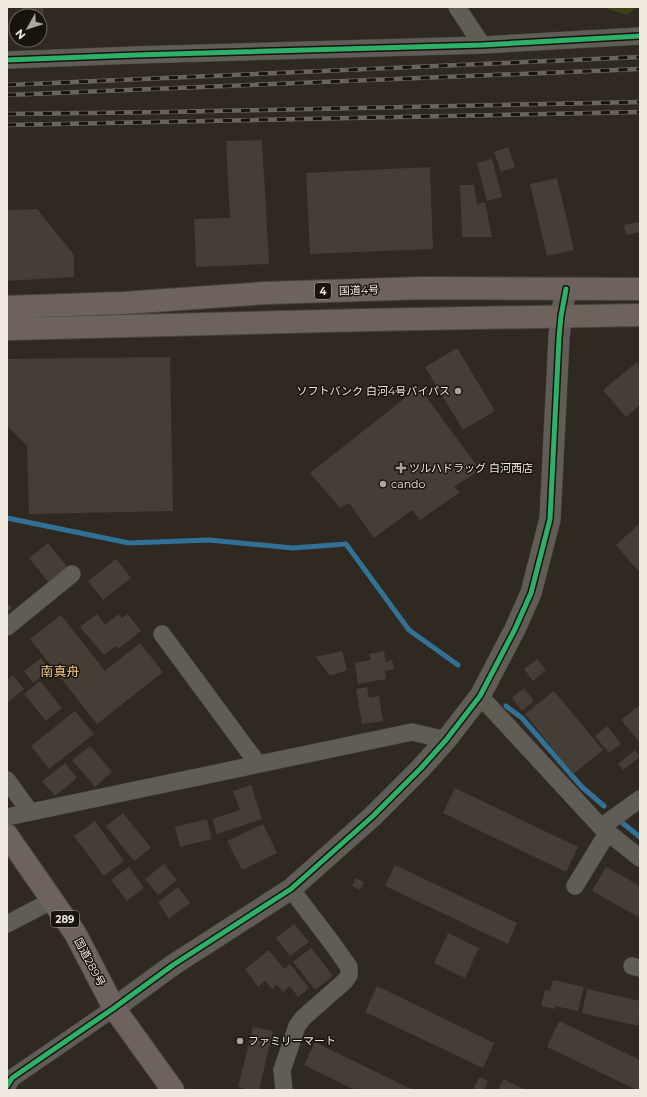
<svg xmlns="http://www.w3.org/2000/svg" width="647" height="1097" font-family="Montserrat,'Noto Sans JP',sans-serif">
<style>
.green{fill:#3d4213}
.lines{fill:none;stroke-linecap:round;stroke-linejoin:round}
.stream{stroke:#317196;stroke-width:5}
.building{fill:#443e37}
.minor-casing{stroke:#4a453e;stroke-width:18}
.tertiary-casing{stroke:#4a453e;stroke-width:22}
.trunk-casing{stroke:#4a453e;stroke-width:24}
.minor{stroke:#605c56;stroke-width:17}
.tertiary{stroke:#605c56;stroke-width:21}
.trunk{stroke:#6e625f;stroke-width:22}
.rail-casing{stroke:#69645f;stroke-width:4.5}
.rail{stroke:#19130d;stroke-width:3;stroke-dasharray:9;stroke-linecap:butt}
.cycleway-casing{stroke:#19130d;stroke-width:8}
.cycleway{stroke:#2db169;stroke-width:5}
.poi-dot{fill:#aca59c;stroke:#19130d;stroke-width:1.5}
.labels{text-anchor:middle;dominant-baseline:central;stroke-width:3;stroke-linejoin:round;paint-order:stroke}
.shield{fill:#19130d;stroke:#afa89f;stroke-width:1}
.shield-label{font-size:10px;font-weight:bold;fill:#efe8de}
.street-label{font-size:11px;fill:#efe8de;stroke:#19130d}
.poi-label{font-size:11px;fill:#efe8de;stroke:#19130d;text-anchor:start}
.quarter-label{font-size:13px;fill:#f5c984;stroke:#19130d}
</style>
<rect width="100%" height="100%" fill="#2f2921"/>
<path class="green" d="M602,7H638L627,15Z"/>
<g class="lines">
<path class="stream" d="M7,518L129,543L209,540L293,548L346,544L409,630L458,665
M506,706L522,718L582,787L604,806
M620,821L640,837"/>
</g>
<path class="building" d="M22,7H43L45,31H40V16H23Z
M262,140L269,264L196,267L194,219L230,218L226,141Z
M508,147L515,167L501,172L494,152Z
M492,159L502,197L487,201L477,163Z
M430,167L433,249L310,254L306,173Z
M557,178L574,250L547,256L530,184Z
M460,185H474L477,204L485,202L492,237H462Z
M37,209L74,255V277L7,281V210Z
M639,222L640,232L626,235L624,225Z
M457,348L495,411L463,430L425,367Z
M170,357L173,511L29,514L27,446L7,426V359Z
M637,362L640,366V405L626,417L603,390Z
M419,387L480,470L454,487L460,492L420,520L412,510L374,538L349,503L340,508L310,473Z
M640,523V573L616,545Z
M48,543L68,568L49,583L29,558Z
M116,559L131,578L103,600L88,581Z
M7,602L12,608L7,612Z
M97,614L105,625L119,614L122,618L128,614L141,631L118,649L116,646L104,655L80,627Z
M61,615L105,671L140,643L163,672L97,724L30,639Z
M342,651L347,670L330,676L316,657Z
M384,651L386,662L392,660L394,669L385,671L386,679L358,684L355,663L371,660L369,654Z
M41,658L50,670L33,683L24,671Z
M537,659L546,670L533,681L524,669Z
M13,675L24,689L7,703V680Z
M40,681L62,708L46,721L24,694Z
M367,687L369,698L379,696L383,721L362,724L356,689Z
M524,688L534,701L522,711L512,698Z
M554,691L603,750L573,774L525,714Z
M640,705V743L621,720Z
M75,711L94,734L49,769L31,746Z
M607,726L621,744L609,753L595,736Z
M90,746L112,772L95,787L72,760Z
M635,750L640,757L623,770L618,764Z
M65,763L77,778L55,796L42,781Z
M251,785L262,819L217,834L212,819L240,810L233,791Z
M455,788L578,847L566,872L443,813Z
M123,813L151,848L134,861L106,826Z
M207,819L212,839L180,847L175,827Z
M95,821L124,861L104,876L74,836Z
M263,824L277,853L242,870L227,841Z
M164,864L177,880L158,895L145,879Z
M395,865L517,923L508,944L385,886Z
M129,867L144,888L127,901L111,880Z
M606,867L640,886V918L592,891Z
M356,878L364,882L360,890L352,886Z
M178,887L190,903L169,919L158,902Z
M294,924L309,942L290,956L276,938Z
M448,933L479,948L465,978L434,963Z
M311,948L333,976L315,990L293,962Z
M269,950L284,969L290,964L309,988L298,997L290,986L283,992L277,985L272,989L265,981L258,987L245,969Z
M553,980L584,987L578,1011L555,1006V1009L541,1006L545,990L550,991Z
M377,986L494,1043L483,1068L365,1012Z
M587,989L640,1001V1017L638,1026L582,1013Z
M559,1021L640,1060V1090H637L547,1047Z
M253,1027L273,1031L259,1090H249L238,1087Z
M315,1042L413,1090H355L304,1065Z
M479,1077L488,1081L484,1090H473Z
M503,1079L525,1090H498Z"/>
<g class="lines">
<g class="minor-casing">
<path id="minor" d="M457,7L482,45
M7,60L136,55L482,45L640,36
M7,627L72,574
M162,634L258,764
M480,696L601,827L640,858
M7,780L30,812
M7,817L412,732L446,740
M601,827L640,799
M575,886L608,832
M7,924L53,900
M632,966L640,968
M7,1086L12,1078L114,1008
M284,1090L282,1070L297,1026L303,1018L345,981L349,975V967L332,943L291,889"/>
</g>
<g class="tertiary-casing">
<path id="tertiary" d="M114,1008L173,965L291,889L373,816L421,768L446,740L480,696L515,629L531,593L550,519L559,338L561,316L566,289"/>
</g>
<g class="trunk-casing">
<path id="trunk" d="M7,307L124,303L266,293L424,288L640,289
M7,329L366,320L640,315
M7,835L75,933L114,1008L173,1090"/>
</g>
<use href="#minor" class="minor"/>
<use href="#tertiary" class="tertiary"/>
<use href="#trunk" class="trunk"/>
<g class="rail-casing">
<path id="rail" d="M7,85L640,57
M7,95L640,69
M7,114L167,112L640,102
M7,125L640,112"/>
</g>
<use href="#rail" class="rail"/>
<g class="cycleway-casing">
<path id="cycleway" d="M7,60L136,55L482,45L640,36
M7,1086L12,1078L114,1008L173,965L291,889L373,816L421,768L446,740L480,696L515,629L531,593L550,519L559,338L561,316L566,289"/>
</g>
<use href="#cycleway" class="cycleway"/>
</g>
<g class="poi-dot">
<circle cx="458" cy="391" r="4"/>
<path d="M399 462h4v4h4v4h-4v4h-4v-4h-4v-4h4z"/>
<circle cx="383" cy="484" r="4"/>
<circle cx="240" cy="1041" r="4"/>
</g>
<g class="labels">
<g class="shield">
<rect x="315" y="283" width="16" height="16" rx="3"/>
<rect x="51" y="911" width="28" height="16" rx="3"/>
</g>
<g class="shield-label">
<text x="323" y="291">4</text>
<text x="65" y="919">289</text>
</g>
<g class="street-label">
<text transform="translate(359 290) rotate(-2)">国道4号</text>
<text transform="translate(90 962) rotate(62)">国道289号</text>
</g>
<g class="poi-label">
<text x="450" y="391" text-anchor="end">ソフトバンク 白河4号バイパス</text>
<text x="409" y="468">ツルハドラッグ 白河西店</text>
<text x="391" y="484">cando</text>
<text x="248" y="1041">ファミリーマート</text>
</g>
<g class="quarter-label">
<text x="60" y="671">南真舟</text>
</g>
</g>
<rect width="647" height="1097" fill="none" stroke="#efe8de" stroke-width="16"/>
<g transform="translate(28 28) rotate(231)"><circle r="19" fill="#19130d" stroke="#6f6861"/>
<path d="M0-3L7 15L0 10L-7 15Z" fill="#aca59c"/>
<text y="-6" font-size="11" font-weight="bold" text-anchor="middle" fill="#efe8de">N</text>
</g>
</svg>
